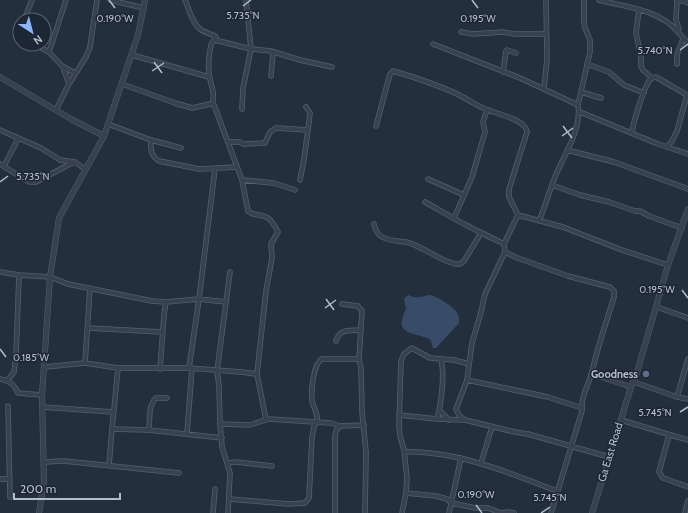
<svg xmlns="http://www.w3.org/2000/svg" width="688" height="513" font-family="Cabin,sans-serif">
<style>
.water{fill:#394c67}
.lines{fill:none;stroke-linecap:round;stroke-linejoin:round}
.minor-casing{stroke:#565f6c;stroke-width:5.5}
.tertiary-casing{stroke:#565f6c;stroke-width:6}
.minor{stroke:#38414e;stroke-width:4}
.tertiary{stroke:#38414e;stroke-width:5}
.ticks{fill:none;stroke:#b4bcc9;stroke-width:1.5}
.service-dot{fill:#5c6f8a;stroke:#1d2633;stroke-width:1.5}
.labels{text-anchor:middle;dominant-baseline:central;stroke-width:3;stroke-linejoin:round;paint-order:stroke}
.poi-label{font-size:11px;font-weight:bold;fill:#b4bcc9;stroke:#1d2633;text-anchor:end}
.street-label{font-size:11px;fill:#b4bcc9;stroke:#1d2633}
.ticks-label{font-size:10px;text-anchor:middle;fill:#b4bcc9;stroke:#1d2633;stroke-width:3;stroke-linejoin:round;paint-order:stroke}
</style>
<rect width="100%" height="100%" fill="#242f3e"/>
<path class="water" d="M408,295C418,299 419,297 429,295C434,294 453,307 456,311C459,315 459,319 459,323L436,348H433C432,345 432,341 429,339C421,334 399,335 402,321C403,316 404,313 406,309L404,299Z"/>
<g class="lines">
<g class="minor-casing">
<path id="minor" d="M110,0L144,8
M185,0C189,9 192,23 200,29C204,32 210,34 215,36L216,37C215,40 212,42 211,45C209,54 208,64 209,73C210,85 216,92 212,104
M599,0C625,7 659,9 678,32
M677,0L676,20L679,29L678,32L688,43
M677,0L684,1L688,3
M639,10L636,33L641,56V66L643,70L652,78
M24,20L32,0
M20,31V34
M461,32L473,34L503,32L515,34H546
M215,40L251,49L271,51L300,60L332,67
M34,44L49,52L62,66L75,73
M433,44L520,78L578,105
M49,52L66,0
M132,55L209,77
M587,64L609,72L624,85L644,93
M677,64V55L683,39
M63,67L69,84
M503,72L506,51L507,50L516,53
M271,76L273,53
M122,84L175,103L192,108L210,104L214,105L242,180L248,211C253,216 260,214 266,217C271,219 276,228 278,232L271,244L272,258L266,291L257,374
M544,89L547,59L546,0
M581,92L601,98
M242,109L243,88L251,49L246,0
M56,110L69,84L86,57L90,47L97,0
M580,112L658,144L688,154
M108,124L151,140L181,148
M376,126L390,74L393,71C414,77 435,84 455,93C466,98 477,106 488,110C498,114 526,120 527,132L509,189V197L518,215
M0,130L41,148L60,160L75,162L85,169
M632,133C633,123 644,87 650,80C652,77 653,78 656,77L687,95L677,131L672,141L667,147
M151,140C150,149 151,156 159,161L199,169L237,167
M229,142H240L243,144L265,143L270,132L276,128L308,130L310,113L306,107
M567,150L614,162L688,189
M0,164L29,182H36L74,162
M4,166L18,139
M428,179L464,195
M242,180L274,183L295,190
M300,180L304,159L308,130
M552,185L580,195L609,202L635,211H640L649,216L682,228
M425,202C443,212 462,224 482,233C489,237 497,240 504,244
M454,218L472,177L485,132L483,122L487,110
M539,221C545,207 549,192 555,177C564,155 582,129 578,105L590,52V40L585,28L584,22V0
M374,224C375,229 377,234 382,237C389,241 398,241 406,242C423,246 441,262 456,264C460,265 462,263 464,261L481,233
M505,252L515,257L568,276L610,287L614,291V297L599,345L591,375
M0,272L19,275L50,277L68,284L152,301L166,302L199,299L226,302
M342,304L358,306L362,311L359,359L361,368L362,412L366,452L365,513
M657,307L688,318
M88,328L162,332
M336,341C340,328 349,331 361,330
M85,363L90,288
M45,367L85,363L118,368H189L241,372L257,374L266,420
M118,368L112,429L149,430L222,438
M189,368L199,299L215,169
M160,369L164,315L166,302
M0,379C10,381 14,384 18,393L42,395
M467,380L548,397L582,408C581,396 588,386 591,375L598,376L631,387
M7,381L14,372L16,356L19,275
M634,382L677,397L688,399
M677,397L688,359
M8,406L10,497
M42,407L113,412
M440,411L449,420
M399,415L437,419L465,420L515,432L528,434L609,457
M437,419C441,405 445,374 441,360
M465,420L459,415L456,409L467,380L472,343L481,312L485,294L505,252L504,244L518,215L563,227L622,250L668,265
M621,420L688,440
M317,423C319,415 314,409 312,401C311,391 313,364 322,359H359
M220,424L250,425L269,419L331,423L340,426L364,425
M149,430C150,420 148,405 156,398H167
M187,434L192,368
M669,435L659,472L663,478L688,487
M404,452C418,451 431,453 445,455C484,462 520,477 557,491
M44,462L64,461L179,473
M227,463L237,462L272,466
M481,463L492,427
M109,465L112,429
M0,479H10
M406,493L436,496L447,499L451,503L476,508H488L501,513L509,512L514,513
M229,499L289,504L305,503L309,498L312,437L315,422
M213,513L215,489
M228,513L230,473L222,447L220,424L219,385L217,371L230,272
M335,513V436L336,431L340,426
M402,513L406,493L407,478L404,450L400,436L399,425L401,361L404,354L412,348L430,358L454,360L469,364
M449,513L461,458
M551,513L582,411V408
M685,513L688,501"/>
</g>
<g class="tertiary-casing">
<path id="tertiary" d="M0,77L71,119L104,136L59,218L50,277L42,395L44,482L39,513
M104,136L138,35L145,0
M592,513L631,387L636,376L668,265L688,209"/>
</g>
<use href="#minor" class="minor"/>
<use href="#tertiary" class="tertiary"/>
</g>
<path class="ticks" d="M109,0L115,8M472,0L478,8M243,6L251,0M680,50L688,44M154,62L162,73M152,71L164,63M563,126L572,138M562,136L573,128M0,182L8,176M682,290L688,298M326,299L334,310M325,308L336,300M0,349L6,357M680,412L688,407M476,505L482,513M541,513L550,507"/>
<circle class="service-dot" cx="646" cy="374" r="4"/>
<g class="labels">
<g class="poi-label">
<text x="638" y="374">Goodness</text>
</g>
<g class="street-label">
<text transform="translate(610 452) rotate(-73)">Ga East Road</text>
</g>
</g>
<g class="ticks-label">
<text x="243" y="19">5.735°N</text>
<text x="115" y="22">0.190°W</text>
<text x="478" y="22">0.195°W</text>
<text x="655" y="54">5.740°N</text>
<text x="33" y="180">5.735°N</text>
<text x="657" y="293">0.195°W</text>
<text x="31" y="361">0.185°W</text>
<text x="655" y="416">5.745°N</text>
<text x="476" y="498">0.190°W</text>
<text x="550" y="501">5.745°N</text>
</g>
<g transform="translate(32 32) rotate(144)"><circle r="19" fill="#1d2633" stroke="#59626f"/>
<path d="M0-3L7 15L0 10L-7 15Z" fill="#8ab4f8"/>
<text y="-6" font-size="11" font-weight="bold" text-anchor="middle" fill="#b4bcc9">N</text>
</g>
<path d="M14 493v6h106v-6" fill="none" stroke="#b4bcc9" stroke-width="2"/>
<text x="20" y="493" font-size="12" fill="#b4bcc9" stroke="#1d2633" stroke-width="3" paint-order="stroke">200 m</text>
</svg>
